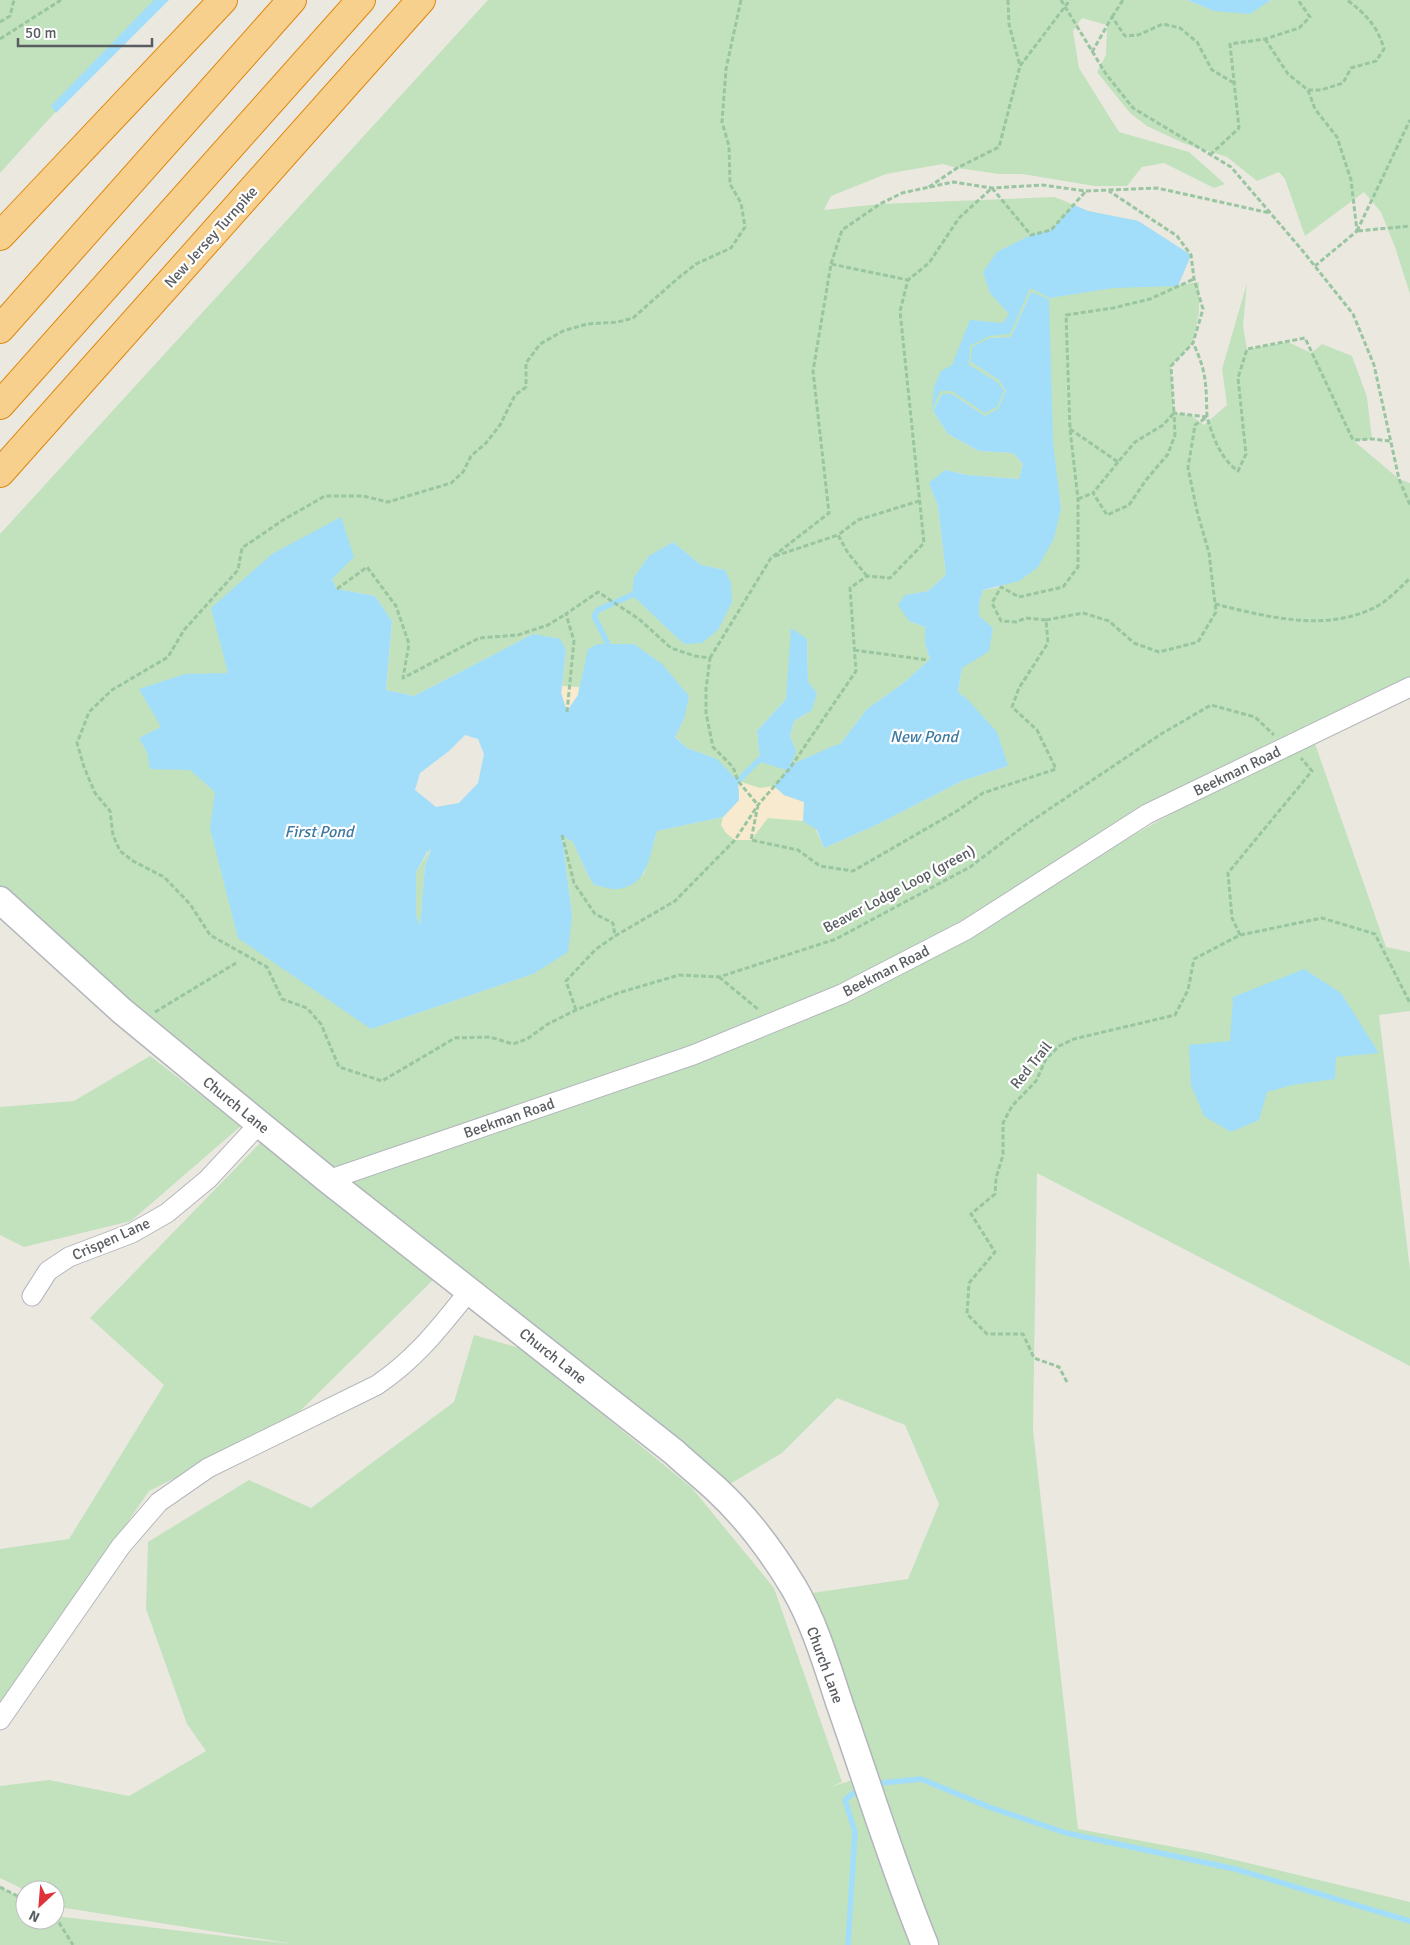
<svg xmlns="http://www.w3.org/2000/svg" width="1410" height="1945" font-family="Signika,sans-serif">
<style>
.green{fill:#c2e2be;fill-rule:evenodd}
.sand{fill:#f7eacf}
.water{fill:#a2ddfa;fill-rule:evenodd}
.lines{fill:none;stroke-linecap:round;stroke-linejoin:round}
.stream{stroke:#a2ddfa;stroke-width:5.5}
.street-casing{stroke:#b3b7bb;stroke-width:21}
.secondary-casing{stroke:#b2b6bb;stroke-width:29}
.highway-casing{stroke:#df860d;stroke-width:30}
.path{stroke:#99c5a0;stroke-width:3;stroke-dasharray:5 2.5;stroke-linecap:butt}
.street{stroke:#fff;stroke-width:19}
.secondary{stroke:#fff;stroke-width:26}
.highway{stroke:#f6d08c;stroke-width:28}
.labels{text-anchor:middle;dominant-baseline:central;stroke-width:4.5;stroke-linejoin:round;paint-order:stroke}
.street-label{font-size:15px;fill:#595d61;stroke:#fff}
.water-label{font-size:16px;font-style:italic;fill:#3f7aa2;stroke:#fff}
</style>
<rect width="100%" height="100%" fill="#ebe8e0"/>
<path class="green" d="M0,0H157L0,173Z
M488,0H1187L1214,11L1269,2L1271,0H1410V294L1395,247L1381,212L1364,192L1305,236L1285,179L1279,172L1257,181L1227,157L1183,143L1147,126L1130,113L1097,72L1106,55L1107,25L1082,18L1073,31L1079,68L1119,132L1189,152L1225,184L1214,188L1164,163L1142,167L1127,186H1095L1022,174H999L957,168L943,164L886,174L831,196L824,210L880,204L1055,197L1088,211L1138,221L1191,255L1178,285L1199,282V312L1193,343L1171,366L1174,413L1192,416L1204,425L1227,405L1222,369L1247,283L1243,326L1247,349L1288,342L1311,353L1322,344L1352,356L1367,397L1372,439L1354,441L1399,479L1410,483V687L1312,735L1386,947L1410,952V1011L1379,1015L1410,1270V1366L1037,1173L1033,1430L1078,1829L1206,1853L1410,1902V1945H935L805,1594L908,1579L939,1504L905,1425L837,1398L782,1453L718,1491L0,900V534ZM1031,292L1061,508L1001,587L983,590L979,604V616L993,629L962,668L958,692L967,699L1008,766L962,781L872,827L824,848L804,802L784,795L774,786L790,768L838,747L867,709L906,681L930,659L925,644V627L909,621L905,595L928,591L946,575L938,506L930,483L945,470L967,475L1019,479L1023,464L1013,453L979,451L948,434L933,411L942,394H952L985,416L998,410L1006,391L999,380L971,362L990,338L1011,337ZM673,542L701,565L725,570L684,644L665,624ZM332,579L337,589L375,596L392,621L386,690L414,696L533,634L566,650L561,693L578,695L684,719L675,736L687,748L717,759L723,817L657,831L644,874L603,886L594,885L588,875L573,842L562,835L572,915L533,974L371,1029L220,754L228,673ZM807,639L808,682L812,710L794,721L790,736L796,751L760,759L757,731L786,699ZM1302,740L978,923L1147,814Z
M431,847L425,866L420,928L416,915V872Z
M150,1056L241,1126L131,1221L24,1247L0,1235V1107L74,1101Z
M262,1141L436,1277L291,1420L149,1491L0,1709V1549L69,1539L164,1385L90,1318Z
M474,1335L523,1349L692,1488L774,1588L842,1782L830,1787L856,1779L915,1945H0V1887L25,1900V1920H55V1916L293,1944L59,1907L55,1905V1890H25L0,1878V1786L49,1780L129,1796L206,1751L187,1724L146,1609L148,1542L249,1480L311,1508L454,1402Z"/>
<path class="sand" d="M562,686L579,687L578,695L567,712L561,693Z
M738,781L760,788L774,786L784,795L804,802L807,808L803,821L768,818L751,840H735L726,833L721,825L723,817L739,800Z"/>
<path class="water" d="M154,0H169L56,113L51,106Z
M1187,0H1271L1250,14L1214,11Z
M1074,205L1088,211L1138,221L1191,255L1178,286L1113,288L1050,298L1030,288L1010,334L989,336L970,346L969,365L997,382L1004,391L997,407L985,413L952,391H940L932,410L934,387L941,371L952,365L970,320L1003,323L1009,314L990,293L983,272L997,252L1031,235L1051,230Z
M1031,292L1049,299L1053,442L1061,508L1054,538L1038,567L1019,581L983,590L979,604V616L993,628L989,651L962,668L958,692L967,699L997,732L1008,766L962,781L872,827L824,848L817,830L803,821L804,802L784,795L774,786L789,768L760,759L757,731L786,699L791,628L807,639L808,682L817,693L812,710L794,721L790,736L796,751L790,768L838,747L867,709L906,681L930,659L925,644V627L909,621L898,605L905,595L928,591L946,575L938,506L929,483L945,470L967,475L1019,479L1023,464L1013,453L979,451L948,434L933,411L942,394H952L985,416L998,409L1006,391L999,380L971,362L972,347L990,338L1011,337Z
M341,517L354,557L332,579L337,589L375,596L392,621L386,690L414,696L533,634L560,639L566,650L561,693L567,711L578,695L588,649L598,644H634L662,664L689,696L684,719L675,737L687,748L717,759L738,781L739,800L723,817L657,831C649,855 649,885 618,889C611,890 602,886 594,885L588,875L573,842L562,836L572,915L568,952L533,974L371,1029L238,938L210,828L215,792L190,770L150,769L147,752L139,738L161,727L139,689L185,674L228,673L211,608L272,554ZM465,735L478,739L484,754L478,783L459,803L436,807L415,790L420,773L449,751ZM431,849L425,866L420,926L416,915V872L427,852Z
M673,542L701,565L725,570L731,583L732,602L718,630L702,643L684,644L632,595L634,577L649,556Z
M1304,969L1341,993L1379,1053L1336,1057L1335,1079L1292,1085L1267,1092L1259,1120L1231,1132L1204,1116L1191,1085L1189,1045L1230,1041L1233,997Z"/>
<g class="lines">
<path class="stream" d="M608,644L594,616L598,610L632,595
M738,781L760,759L790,768L838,747
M880,1783L921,1779L989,1807L1066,1833L1235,1869L1410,1921
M848,1945L855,1832L845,1800L855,1792"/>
<g class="street-casing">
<path id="street" d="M328,1180L693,1055L842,994L966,930L1147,814L1410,687
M32,1296L48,1271L69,1257L132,1233L167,1213L208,1179L259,1124
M0,1720L121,1546L159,1502L208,1468L377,1385C417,1358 440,1327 469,1291"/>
</g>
<g class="secondary-casing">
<path id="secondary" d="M0,900L122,1011L207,1081L328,1180L674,1452C688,1465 703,1477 717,1490C747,1518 773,1553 794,1588C815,1624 827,1666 840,1705C868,1785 893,1866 925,1945"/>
</g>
<g class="highway-casing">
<path id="highway" d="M0,236L223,0
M0,329L292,0
M0,405L361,0
M0,473L421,0"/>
</g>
<path class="path" d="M741,0L726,69L722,122L729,146L730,184L741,203L745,227L731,248L696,264L677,279L633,318L618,322L587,324L563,331L540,344L526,363V387L515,395L500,425L486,443L471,456L463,472L451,483L388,502L363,496H325L283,520L242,548L238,570L184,630L168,657L112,690L89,712L77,743L84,767L95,793L110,811L113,835L120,851L133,861L164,877L190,904L210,935L267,967L282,999L307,1008L321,1024L339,1067L382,1081L455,1038L490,1037L513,1044L527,1039L548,1024L576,1010L618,993L679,975L719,977L836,939L970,867L1024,826L1161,734L1211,705L1255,717L1274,735
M1008,0L1009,24L1020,66L1070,0
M1061,0L1106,74L1133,108L1231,167L1302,250L1353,314L1374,365L1399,479L1410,505
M1112,17L1123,0
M0,22L10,16L14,0
M0,39L61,0
M1265,39L1288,74L1308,90H1321L1343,83L1351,68L1376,61L1384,49C1378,27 1366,14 1347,0
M1092,52L1112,17L1125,36L1138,35L1163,24L1180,28L1197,42L1212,70L1234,83
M1308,90L1315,109L1337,137L1351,180L1357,231L1315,266
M1210,155L1239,128L1230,44L1265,39L1299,28L1310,17L1298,0
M929,187L957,168L999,147L1020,66
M1357,231L1410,120
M1358,231L1410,226
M831,264L842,230L880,204L902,193L953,182L992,188L1042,185L1086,191L1157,188L1270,213
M1070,429L1118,462L1135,442L1163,425L1174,413L1171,366L1193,343L1203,309L1194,279L1191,255L1177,236L1109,191
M1118,462L1093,493L1107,515L1129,505L1146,480L1168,454L1175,435L1174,413L1207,417C1213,437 1220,458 1238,471L1246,454L1238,378L1247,349L1305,338L1353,440L1372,439L1390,441
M1078,499L1093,493
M775,556L838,535
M867,576L848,553L838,535L858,520L919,501
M337,589L367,567L396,606L409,644L403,678L479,638L518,635L548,625L566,614
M1215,604C1268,617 1330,634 1381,604C1391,597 1401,587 1410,578
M1046,620L1083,613L1109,621L1134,643L1159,652L1198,642L1216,612L1209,553L1197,511L1188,468L1195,425L1207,417C1206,385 1207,372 1193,343
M854,650L928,660
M710,658L771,558L829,513L813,371L831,264L908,280
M567,712L574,641L566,614L598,592L639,619L671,648L695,656L710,658L706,689V713L713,747L733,767L738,781L758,805L751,840L798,850L820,866L853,871L957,811L983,793L1056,769L1037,730L1012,707L1019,688L1048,643L1046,620L1026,618L1016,622L1001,621L992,603L1001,587L1019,597L1063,587L1078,567V499L1070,429L1066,315L1113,308L1150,299L1194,279
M562,835L574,883L595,914L613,923L615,936
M1240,935L1232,918L1228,873L1312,771L1301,758
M719,977L759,1010
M576,1010L566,981L596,949L615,936L675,901L735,840L758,805L790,768L856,671L850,588L867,576L890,578L924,543L900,311L908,280L929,263L959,218L992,188L1031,235L1051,230L1086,191
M155,1012L236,963
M1067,1382L1059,1367L1034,1358L1023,1334H987L967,1314L969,1283L995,1252L971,1214L995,1194L996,1178L1003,1155V1123L1012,1106L1036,1081L1046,1059L1059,1046L1074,1039L1175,1015L1188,990L1194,959L1240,935L1322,918L1375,934L1410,1003
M0,1887L25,1900
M55,1916L73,1945"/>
<use href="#street" class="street"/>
<use href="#secondary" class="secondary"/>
<use href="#highway" class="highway"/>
</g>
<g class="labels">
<g class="street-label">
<text transform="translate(211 237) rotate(-48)">New Jersey Turnpike</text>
<text transform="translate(1237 771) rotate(-26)">Beekman Road</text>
<text transform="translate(899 889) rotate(-28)">Beaver Lodge Loop (green)</text>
<text transform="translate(886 971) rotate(-27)">Beekman Road</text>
<text transform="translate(1031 1065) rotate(-51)">Red Trail</text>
<text transform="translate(236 1105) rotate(39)">Church Lane</text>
<text transform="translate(509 1118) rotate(-19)">Beekman Road</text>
<text transform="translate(111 1239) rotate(-24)">Crispen Lane</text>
<text transform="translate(553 1356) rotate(38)">Church Lane</text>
<text transform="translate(825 1665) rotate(70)">Church Lane</text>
</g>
<g class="water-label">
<text x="924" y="737">New Pond</text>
<text x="319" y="832">First Pond</text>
</g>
</g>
<g transform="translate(40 1905) rotate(206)"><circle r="24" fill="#ffffff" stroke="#bdbec0"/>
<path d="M0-4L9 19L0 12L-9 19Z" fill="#df3339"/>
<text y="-8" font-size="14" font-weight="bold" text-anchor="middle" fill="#595d61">N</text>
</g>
<path d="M18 38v8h134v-8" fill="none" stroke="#595d61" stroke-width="2.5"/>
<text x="25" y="38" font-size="15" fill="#595d61" stroke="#ffffff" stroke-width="4" paint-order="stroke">50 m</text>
</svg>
